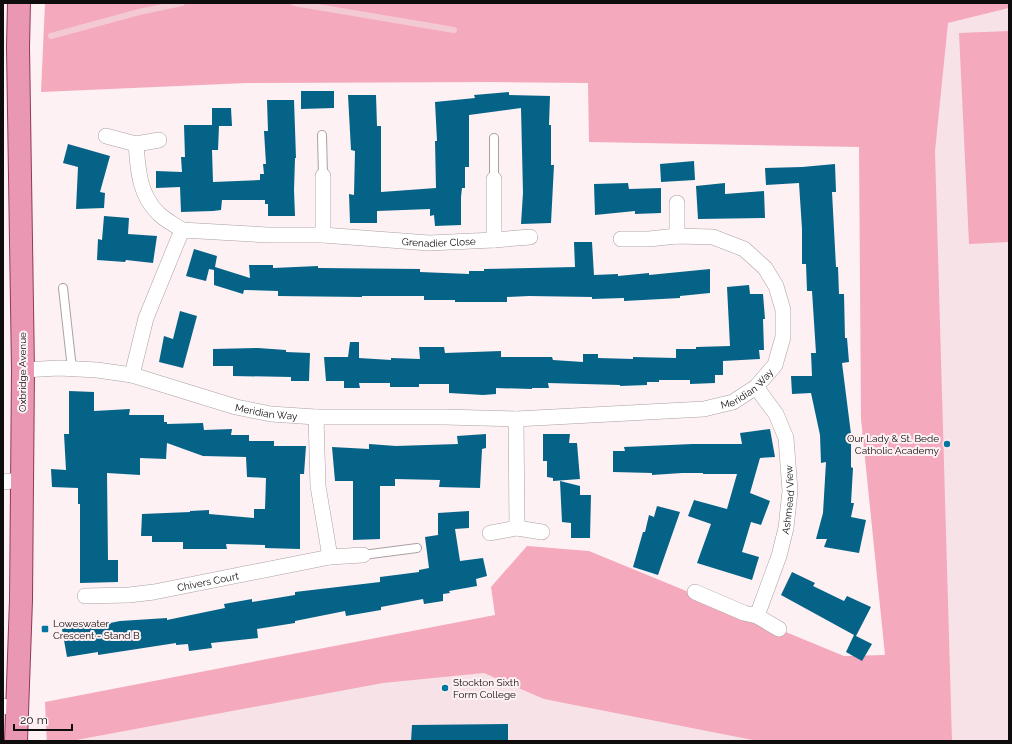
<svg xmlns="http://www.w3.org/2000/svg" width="1012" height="744" font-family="Raleway,sans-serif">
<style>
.built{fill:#f7e3e7}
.green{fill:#f5a9bd}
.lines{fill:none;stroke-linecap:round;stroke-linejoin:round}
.stream{stroke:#f3cad4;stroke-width:6}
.building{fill:#056387}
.service-casing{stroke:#aaa0a2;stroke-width:10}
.minor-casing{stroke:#aaa0a2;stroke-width:16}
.primary-casing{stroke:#933958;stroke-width:24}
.service{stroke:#fff;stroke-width:8}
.minor{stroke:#fff;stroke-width:15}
.primary{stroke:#e997b3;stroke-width:22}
.poi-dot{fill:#03759f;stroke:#fdf1f4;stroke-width:1.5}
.labels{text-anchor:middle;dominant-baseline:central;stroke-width:4;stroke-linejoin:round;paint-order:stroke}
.street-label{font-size:10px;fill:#0f0c0d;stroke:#fdf1f4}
.poi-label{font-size:10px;fill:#0f0c0d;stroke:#fdf1f4;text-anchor:start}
</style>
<rect width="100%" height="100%" fill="#fdf1f4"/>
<path class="built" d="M1009,8V741H908L860,147L948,23Z
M492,633L887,741H46L45,707Z"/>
<path class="green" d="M45,3H1009V8L948,23L935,151L952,741H758L544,699L484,673L383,683L71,741H47L45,702L495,615L491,587L527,546L589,551L844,656L885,655L861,419L859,147L589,142L588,83L492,82L247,83L41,92Z
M1009,31V242L969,244L959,33Z"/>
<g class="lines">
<path class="stream" d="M294,3L454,30
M51,36L139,12L182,3"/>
</g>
<path class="building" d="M301,91H334V108L301,109Z
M509,92V95L550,96L549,125H551V165H554L551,223L521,224L523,193L521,108L469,115V167H465V188H462L461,197V225L435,226L434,215L430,216V209L377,211V223H350L349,194L354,195L355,151L351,150L348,95H376L377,126H381V192L436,188L435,141H437L435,102L475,98L474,95Z
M267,100H294L296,158H295L294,190L295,216H268V204H265V200H222L221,210L213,211L181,212L180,187L156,188V171L182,172L181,157H185L184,125H212V108H231L232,126H219L218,150H212L213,182L260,180V174H264L263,164H266L264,131H268Z
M68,144L110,156L100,192L105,193L104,208L76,209L78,167L63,163Z
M694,161L695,180L661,182L660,164Z
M835,164L836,192H832L836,267H838L839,294H844L845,338H847L849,362L842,363L851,434V467L853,468L851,503H854L851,517L866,520L859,553L824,547L827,539H816L823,513L826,462L821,463L820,435L811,393L792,394L791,376H812L811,353H816L812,291H807L806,264H802V229L799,183L766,185L765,168L802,167Z
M628,183L629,189L661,188V213L635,214V211L595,215L594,184Z
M725,183V194L764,191L765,218L698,219L696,186Z
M104,216L129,218L128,234L157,236L153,263L126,260L125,262L97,260L98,239L102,240Z
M574,242H592L594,275L618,274V276L649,273V275L710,269V293L680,296V298L624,301V298L592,299V297L529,296L507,297V302H455V300H424V296H362V297L278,296V291L244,290L243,294L214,285V268V270L209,269L206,281L186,276L194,249L217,256L215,267L250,278L249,265H273V268L318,266V268L420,269V272L469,274V271H484V269L575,267Z
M749,285L750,294H763L765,319H763L764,350H759L760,359L723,361V375H715V383L690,384V380H659V382H647V385L620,386V385L548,383L549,388H532V389L496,388V394L483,395L449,393V384H419V387H390V383H359L360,388H344V381H326L324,357H348L350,342H359V358L391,360V358L420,359L419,347H444L445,353L501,351V357H552L553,360L583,362V354H598V358L633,359V357L676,358V349H696V347L730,346L727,287Z
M180,311L197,316L183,368L159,362L164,336L173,339Z
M258,348L286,350V352L310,353L309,381H291V377L233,376V366H213V349Z
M69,391L94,392V411L130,409L129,415H164V422H167V424L203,423L204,430L232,429L231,435H249V441H274V446H306L304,474H300V549L265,548V545L226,544L227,549H183V542H152V536H141L142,514L190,512V511L209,510V514L254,518V509H265L266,478L247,477L246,457L203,456L167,443L166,459L140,458V475L107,473L108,560H118V582L80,583V504H78V488L52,487L51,469L66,470L64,434H69Z
M770,429L775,457L760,458L750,493L770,501L761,525L751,522L742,552L759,557L752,580L697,563L711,524L688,516L694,500L727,509L737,474H703V473H682L652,475V473L613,472V451H625L624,447L693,444H742L740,433Z
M486,434V448L482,449L480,488L439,487L440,480L395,479V486H380V539L353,540V481H335L332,447L369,449V444L396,446L458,444L457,436Z
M543,434H570L569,443H577L580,479L553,481V478L547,477V461H543Z
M560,481L580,486V495H591L590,538H571V523L562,522Z
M657,506L680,512L658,575L633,567L643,532H645L649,515L654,517Z
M469,511V528L455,529L460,561L483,558L487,576L476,579L477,586L449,591L450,593L443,594V601L424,604L423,599L381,607V610L346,616L345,611L295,621V623L257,629L258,638L211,643L212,648L189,651L188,644L176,645V643L98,655V652L67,657L62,629L89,623L90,627L120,621L167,618V620L225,608L224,604L252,599V602L295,595V592L380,582V577L419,572V570L429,568L425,537L438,535V513Z
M792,572L815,583L813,586L844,601L847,596L871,607L856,636L872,644L862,661L846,652L854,635L781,595Z
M508,724V741H411L412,725Z"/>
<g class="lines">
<g class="service-casing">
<path id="service" d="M322,135L323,176
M494,138V179
M63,288L72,369
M363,555L417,548"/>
</g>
<g class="minor-casing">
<g id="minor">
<path d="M106,136L136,144C138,170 139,195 159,214C165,220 175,225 182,230"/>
<path d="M136,144L159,140"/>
<path d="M323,176V235"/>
<path d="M677,203V236"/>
<path d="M494,240L530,237"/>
<path id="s1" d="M23,370L59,368L97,370L132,375L236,407L271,414L316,417H444L516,419L704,409L733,402L756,387L775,365L783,337V310L776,286L765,268L744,249L713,237L677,236L649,239H621"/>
<path id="s2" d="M132,375L146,318L182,230L268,235H323L429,243L494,240V179"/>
<path d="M316,417L318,486L330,557L363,555"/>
<path d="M516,419L517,528"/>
<path d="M3,482L21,480"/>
<path d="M490,533L517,528L542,532"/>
<path id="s3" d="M695,592L744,613L757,616L779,556L786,528L790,491L786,438L776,414L756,387"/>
<path id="s4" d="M85,596L129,595L154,592L330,557"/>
<path d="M757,616L779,629"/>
<path d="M3,706L17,709"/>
</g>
</g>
<g class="primary-casing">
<path id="primary" d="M16,741L21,600L23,370L18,47L19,3"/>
</g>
<use href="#service" class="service"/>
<use href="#minor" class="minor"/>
<use href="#primary" class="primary"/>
</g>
<g class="poi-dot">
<circle cx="947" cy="444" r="4"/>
<rect x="41" y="625" width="8" height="8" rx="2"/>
<circle cx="445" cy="688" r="4"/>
</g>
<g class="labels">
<g class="street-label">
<text stroke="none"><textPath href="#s2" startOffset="411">Grenadier Close</textPath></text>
<text transform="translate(22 372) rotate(-90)">Oxbridge Avenue</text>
<text stroke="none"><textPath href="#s1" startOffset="736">Meridian Way</textPath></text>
<text stroke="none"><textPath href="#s1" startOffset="249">Meridian Way</textPath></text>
<text stroke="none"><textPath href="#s3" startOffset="188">Ashmead View</textPath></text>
<text stroke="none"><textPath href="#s4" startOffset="124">Chivers Court</textPath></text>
</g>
<g class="poi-label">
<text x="939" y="438" text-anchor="end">Our Lady &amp; St. Bede<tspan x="939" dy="12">Catholic Academy</tspan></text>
<text x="53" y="623">Loweswater<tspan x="53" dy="12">Crescent - Stand B</tspan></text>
<text x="453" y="682">Stockton Sixth<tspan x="453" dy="12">Form College</tspan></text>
</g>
</g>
<rect width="1012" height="744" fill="none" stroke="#0f0c0d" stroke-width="8"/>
<path d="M14 724v6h58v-6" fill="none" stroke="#0f0c0d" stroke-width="2"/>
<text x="20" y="724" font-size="12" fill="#0f0c0d" stroke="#fdf1f4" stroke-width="3" paint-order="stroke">20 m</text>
</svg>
